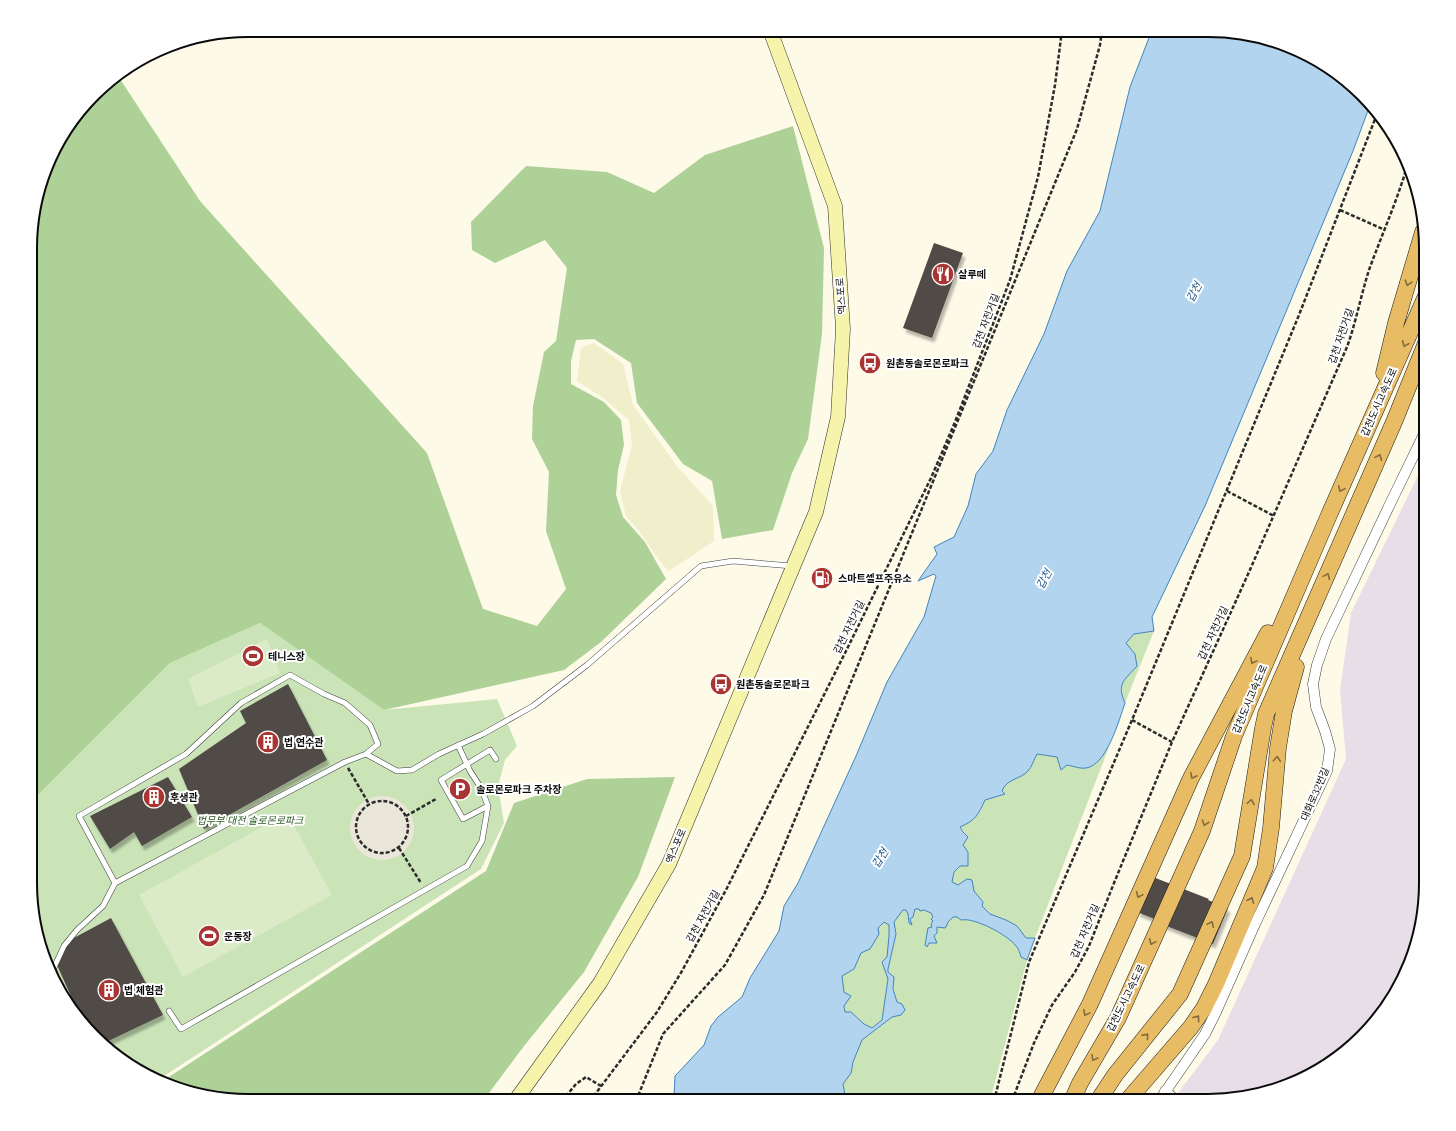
<svg xmlns="http://www.w3.org/2000/svg" width="1456" height="1131" font-family="Lora,'Noto Sans KR',serif">
<style>
.industrial{fill:#e8dee8}
.farmland{fill:#efefcc}
.green{fill:#cae3b7}
.forest{fill:#aed198}
.pitch{fill:#dcebc7}
.plaza{fill:#eae7da}
.water{fill:#b2d4ef;stroke:#4184be;fill-rule:evenodd}
.building{fill:#514c47;filter:url(#shadow)}
.lines{fill:none;stroke-linecap:round;stroke-linejoin:round}
.service-casing{stroke:#3d3d3d;stroke-width:6}
.minor-casing{stroke:#3d3d3d;stroke-width:11}
.secondary-casing{stroke:#2c2c2c;stroke-width:15}
.trunk-casing{stroke:#1b1b1b;stroke-width:17}
.path{stroke:#2c2c2c;stroke-width:2.5;stroke-dasharray:4 2;stroke-linecap:butt}
.service{stroke:#fff;stroke-width:5}
.minor{stroke:#fff;stroke-width:10}
.secondary{stroke:#f6f3aa;stroke-width:14}
.trunk{stroke:#e8bc64;stroke-width:16}
.oneway{stroke:#846c3c}
.labels{text-anchor:middle;dominant-baseline:central;stroke-width:4;stroke-linejoin:round;paint-order:stroke}
.poi-label{font-size:10px;font-weight:bold;fill:#0a0a0a;stroke:#fff;text-anchor:start}
.street-label{font-size:10px;fill:#0a0a0a;stroke:#fff}
.park-label{font-size:10px;font-style:italic;fill:#2a5922;stroke:#fff}
.water-label{font-size:11px;font-style:italic;fill:#21578d;stroke:#fff}
.rim{fill:none;stroke:#0a0a0a;stroke-width:2}
</style>
<defs>
<filter id="shadow"><feDropShadow dx="2.5" dy="4.5" stdDeviation="1" flood-color="#0004"/></filter>
</defs>
<rect width="100%" height="100%" fill="#fdfae8"/>
<path class="industrial" d="M1426,459V897L1409,966L1372,1027L1329,1064L1291,1084L1208,1101H1172L1218,1040L1346,759L1340,690L1351,613Z"/>
<path class="farmland" d="M594,343L623,364L633,405L676,465L713,506L714,541L669,571L662,564L639,531L626,516L620,492L632,445L629,420L602,397L577,381L581,348Z"/>
<path class="green" d="M260,623L384,710L497,699L517,746L505,760L498,786L504,823L481,869L158,1080L104,1047L53,979L30,897L31,810L33,800L170,663Z
M1154,631L1125,703C1116,683 1125,680 1137,665L1135,654L1126,643L1134,634Z
M1109,747L1035,938H1026L1017,926L1006,920L990,914L982,906L983,902L974,891L967,879L958,885L952,882L954,872L960,866H968L963,845L968,837L960,827L979,813L985,800L1004,794L1002,791C1006,779 1021,778 1028,771C1032,767 1034,759 1037,754L1057,757L1067,765L1085,768L1094,765Z
M915,909H919L931,913C936,923 930,936 927,947L929,943H936L934,936L937,927H941L953,917H957L961,920C974,917 1008,935 1016,946C1019,949 1020,954 1021,957L1027,960L990,1101H846L845,1099L843,1084L851,1073L853,1062L862,1040L892,1017L901,1015L893,989L894,985L888,969L896,934L894,922L903,910H906L908,914V920L911,924L910,919Z
M884,922L889,925V936L887,957L882,962L888,979L882,1020L872,1028L864,1024L851,1012L845,1013L842,976L854,969L861,953L878,928Z"/>
<path class="forest" d="M118,76L200,201L427,453L483,609L537,626L566,589L546,531L549,472L532,439L533,406L544,352L556,341L567,268L545,240L495,263L472,250L471,222L526,166L607,172L654,193L705,155L793,126L824,248L822,334L808,439L792,473L773,530L722,539L712,481L683,464L637,403L631,363L594,339L576,340L571,361V384L604,402L621,420L624,445L618,470L616,495L623,517L645,542L666,579L601,642L564,670L384,710L260,623L170,663L33,800L31,808L32,220L59,139L105,84Z
M675,777L638,877L584,972L524,1046L483,1101H234L165,1084L161,1082L486,871L514,803L587,779Z"/>
<path class="pitch" d="M267,639L280,673L198,707L188,679Z
M287,813L332,895L183,977L139,895Z"/>
<path class="plaza" d="M350 828a32 32 0 1 1 64 0a32 32 0 1 1-64 0Z"/>
<path class="water" d="M1152,30H1222L1291,47L1352,84L1370,105L1353,151L1205,506L1152,617L1154,631L1134,634L1126,643L1135,654L1137,666C1125,680 1116,683 1125,703C1119,720 1107,765 1086,768C1080,769 1073,766 1067,765L1061,770L1057,757L1037,754C1034,759 1032,767 1028,771C1021,779 1006,779 1002,791L1005,794L985,800C978,815 976,820 960,827L963,832L968,837L963,845L968,852V866H960L954,872L952,882L958,885L967,879L972,880L974,891L983,902L982,906L990,914L1006,920L1017,926L1026,938H1035L1027,960L1021,957C1020,954 1019,949 1016,946C1008,935 974,917 961,920L957,917H953L948,922L947,925L945,928L937,927V933L934,936L937,943H929L927,947L925,945L928,928L932,927L931,924L933,921L931,919L933,917L931,913L924,910L920,911L919,909H915L913,917L910,919L912,925L909,923L908,914L906,910H903L894,922L896,934L888,969V972L894,977L893,989L897,1002L902,1004L905,1010L901,1015L892,1017L862,1040L853,1062L851,1073L843,1084L846,1101H671L674,1096L675,1076L704,1045L711,1026L718,1017L742,997L750,978L779,931L784,906L798,883L856,756L887,682L924,617L936,576L934,574L918,581L937,554L934,547L954,537L968,506L976,474L993,451L1007,410L1044,334L1067,271L1100,211L1130,87ZM884,922L889,925V936L887,957L882,962L888,979L882,1020L872,1028L864,1024L851,1012H845L844,1006L851,996L844,992L842,976L854,969L861,953L870,949L879,934L878,928Z"/>
<path class="building" d="M934,243L963,253L932,338L903,328Z
M288,684L327,760L204,829L179,769L246,723L240,711Z
M168,777L192,817L142,846L134,832L110,849L90,816Z
M1153,877L1209,899L1208,900L1228,908L1213,944L1156,922L1157,920L1137,912Z
M111,918L163,1015L102,1044L79,1014L57,965L70,940Z"/>
<g class="lines">
<g class="service-casing">
<path id="service" d="M488,806L463,819L441,780L490,750L496,759
M115,883L79,816L186,754L241,703L290,675L324,694L345,703L370,725L378,744L366,754
M51,974L64,946L77,930L103,906L115,883L345,762L366,754L397,771L412,770L439,754L483,734L533,706L587,665L701,566L733,561L792,566
M169,1011L181,1029L467,866L482,841L488,806L481,788L470,771L458,745"/>
</g>
<g class="minor-casing">
<path id="minor" d="M1165,1091L1177,1101
M1159,1101L1205,1034L1216,1012L1255,924L1327,771L1330,749L1325,731L1316,707L1313,684L1317,665L1326,639L1390,504L1426,430"/>
</g>
<g class="secondary-casing">
<path id="secondary" d="M515,1101L600,983L669,864L816,512L838,417L843,329L835,206L770,30"/>
</g>
<g class="trunk-casing">
<path id="trunk" d="M1384,373L1396,323L1423,232
M1039,1101L1090,1004L1191,778L1268,633
M1072,1101L1080,1083L1118,1018L1202,831L1234,736L1329,515L1426,296
M1098,1101L1115,1075L1180,994L1242,856L1263,728L1266,714L1394,422L1426,343
M1127,1101L1191,1027L1204,1008L1216,984L1265,868L1271,828L1278,748L1284,711L1296,667"/>
</g>
<path class="path" d="M1340,210L1385,230
M1227,491L1274,516
M1132,720L1172,742
M348,768L369,804
M356 827a26 26 0 1 1 52 0a26 26 0 1 1-52 0Z
M406,816L436,799
M399,848L421,883
M562,1101L576,1084L586,1077L601,1086
M590,1101L657,1012L682,971L727,888L846,651L931,478L955,422L1010,280L1038,177L1055,85L1062,30
M636,1101L663,1034L725,965L764,895L1077,129L1100,45L1102,30
M994,1101L1029,962L1132,720L1299,315L1377,114
M1012,1101L1034,1043L1052,1005L1075,972L1089,946L1114,883L1172,742L1249,572L1347,347C1356,322 1361,295 1369,270C1382,234 1398,199 1408,163"/>
<use href="#service" class="service"/>
<use href="#minor" class="minor"/>
<use href="#secondary" class="secondary"/>
<use href="#trunk" class="trunk"/>
</g>
<defs><path id="oneway-chevron" d="M-2-3.5L2.5 0L-2 3.5" fill="none" stroke-width="1.6" stroke-linecap="round" stroke-linejoin="round"/></defs>
<g class="oneway">
<use href="#oneway-chevron" transform="translate(1408 283) rotate(107)"/>
<use href="#oneway-chevron" transform="translate(1405 344) rotate(114)"/>
<use href="#oneway-chevron" transform="translate(1379 457) rotate(-66)"/>
<use href="#oneway-chevron" transform="translate(1341 489) rotate(114)"/>
<use href="#oneway-chevron" transform="translate(1327 576) rotate(-66)"/>
<use href="#oneway-chevron" transform="translate(1253 661) rotate(118)"/>
<use href="#oneway-chevron" transform="translate(1277 759) rotate(-85)"/>
<use href="#oneway-chevron" transform="translate(1193 776) rotate(117)"/>
<use href="#oneway-chevron" transform="translate(1251 802) rotate(-81)"/>
<use href="#oneway-chevron" transform="translate(1205 823) rotate(109)"/>
<use href="#oneway-chevron" transform="translate(1139 895) rotate(114)"/>
<use href="#oneway-chevron" transform="translate(1251 900) rotate(-67)"/>
<use href="#oneway-chevron" transform="translate(1211 924) rotate(-66)"/>
<use href="#oneway-chevron" transform="translate(1152 942) rotate(114)"/>
<use href="#oneway-chevron" transform="translate(1086 1013) rotate(118)"/>
<use href="#oneway-chevron" transform="translate(1197 1018) rotate(-54)"/>
<use href="#oneway-chevron" transform="translate(1146 1036) rotate(-51)"/>
<use href="#oneway-chevron" transform="translate(1094 1058) rotate(121)"/>
</g>
<defs>
<g id="restaurant-disc" transform="scale(1.15)"><circle r="9.5" fill="#aa3431" stroke="#fff"/><path d="M-5-6h1v4h1v-4h1v4h1v-4h1v5L-1.5 .5V6h-2V.5L-5-1ZM5-6V6H3V1.5H1.5Q1.5-4 5-6Z" fill="#fff"/></g>
<g id="bus-disc" transform="scale(1.15)"><circle r="9.5" fill="#aa3431" stroke="#fff"/><path d="M-5-6H5V4H4V6H2V4H-2V6H-4V4H-5ZM-3.5-4V0h7V-4ZM-3.5 1.2v1.5H-2V1.2ZM2 1.2v1.5H3.5V1.2Z" fill="#fff"/></g>
<g id="fuel-disc" transform="scale(1.15)"><circle r="9.5" fill="#aa3431" stroke="#fff"/><path d="M-5.5-6h7V0h2V4h1.3V-2.5L3-4.5l.8-.8L6-3V5H2.5V1h-1V6h-7ZM-4.2-4.7v3.2H.2V-4.7Z" fill="#fff"/></g>
<g id="stadium-disc" transform="scale(1.15)"><circle r="9.5" fill="#aa3431" stroke="#fff"/><path d="M0-5a6.5 5 0 1 0 0 10a6.5 5 0 1 0 0-10ZM-3.5-1.8h7v3.6h-7Z" fill="#fff"/></g>
<g id="building-disc" transform="scale(1.15)"><circle r="9.5" fill="#aa3431" stroke="#fff"/><path d="M-4-6H4V6H1V3H-1V6H-4ZM-2.5-4.3h1.7v1.8h-1.7ZM.8-4.3h1.7v1.8H.8ZM-2.5-1h1.7V.8h-1.7ZM.8-1h1.7V.8H.8Z" fill="#fff"/></g>
<g id="parking-disc" transform="scale(1.15)"><circle r="9.5" fill="#aa3431" stroke="#fff"/><path d="M-3.5-5.5H1a3.5 3.5 0 0 1 0 7H-1V5.5H-3.5ZM-1-3.4V-.6H.8a1.4 1.4 0 0 0 0-2.8Z" fill="#fff"/></g>
</defs>
<g fill-rule="evenodd">
<use href="#restaurant-disc" x="943" y="274"/>
<use href="#bus-disc" x="870" y="363"/>
<use href="#fuel-disc" x="822" y="578"/>
<use href="#stadium-disc" x="253" y="656"/>
<use href="#bus-disc" x="721" y="684"/>
<use href="#building-disc" x="268" y="742"/>
<use href="#parking-disc" x="460" y="789"/>
<use href="#building-disc" x="154" y="797"/>
<use href="#stadium-disc" x="209" y="936"/>
<use href="#building-disc" x="109" y="990"/>
</g>
<g class="labels">
<g class="poi-label">
<text x="958" y="274">살루떼</text>
<text x="886" y="363">원촌동솔로몬로파크</text>
<text x="838" y="578">스마트셀프주유소</text>
<text x="268" y="656">테니스장</text>
<text x="736" y="684">원촌동솔로몬파크</text>
<text x="284" y="742">법 연수관</text>
<text x="476" y="789">솔로몬로파크 주차장</text>
<text x="170" y="797">후생관</text>
<text x="224" y="936">운동장</text>
<text x="124" y="990">법 체험관</text>
</g>
<g class="street-label">
<text transform="translate(841 296) rotate(-94)">엑스포로</text>
<text transform="translate(986 321) rotate(-69)">갑천 자전거길</text>
<text transform="translate(1341 336) rotate(-71)">갑천 자전거길</text>
<text transform="translate(1379 402) rotate(-66)">갑천도시고속도로</text>
<text transform="translate(849 627) rotate(-64)">갑천 자전거길</text>
<text transform="translate(1213 633) rotate(-65)">갑천 자전거길</text>
<text transform="translate(1250 699) rotate(-67)">갑천도시고속도로</text>
<text transform="translate(1315 794) rotate(-67)">대화로32번길</text>
<text transform="translate(676 846) rotate(-67)">엑스포로</text>
<text transform="translate(703 916) rotate(-61)">갑천 자전거길</text>
<text transform="translate(1085 931) rotate(-67)">갑천 자전거길</text>
<text transform="translate(1126 998) rotate(-64)">갑천도시고속도로</text>
</g>
<g class="park-label">
<text x="250" y="820">법무부 대전 솔로몬로파크</text>
</g>
<g class="water-label">
<text transform="translate(1194 292) rotate(-62)">갑천</text>
<text transform="translate(1044 579) rotate(-62)">갑천</text>
<text transform="translate(880 858) rotate(-58)">갑천</text>
</g>
</g>
<path d="M0 0H1456V1131H0ZM248 37H1208A211 211 0 0 1 1419 248V883A211 211 0 0 1 1208 1094H248A211 211 0 0 1 37 883V248A211 211 0 0 1 248 37Z" fill="#fff" fill-rule="evenodd"/>
<path class="rim" d="M248 37H1208A211 211 0 0 1 1419 248V883A211 211 0 0 1 1208 1094H248A211 211 0 0 1 37 883V248A211 211 0 0 1 248 37Z"/>
</svg>
